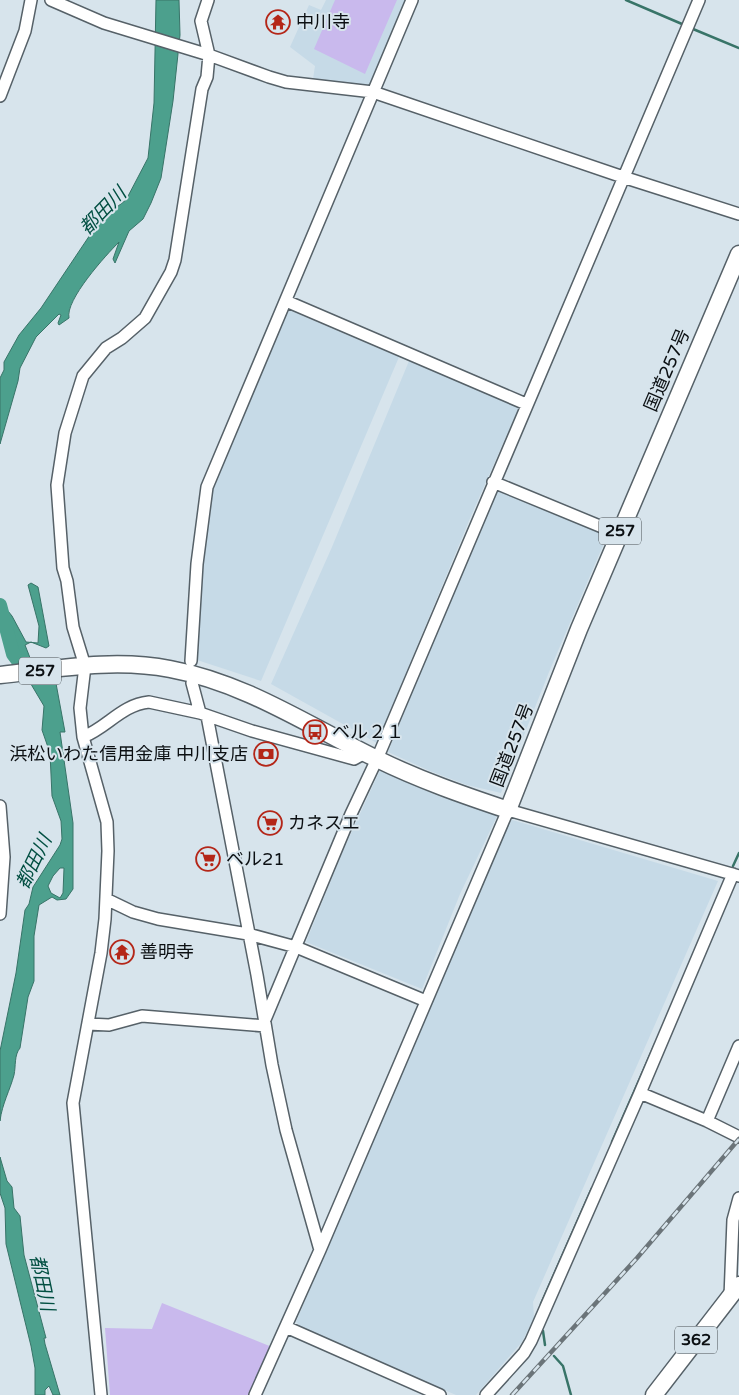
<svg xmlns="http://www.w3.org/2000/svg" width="739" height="1395" font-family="'Varela Round','Noto Sans JP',sans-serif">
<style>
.built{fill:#c6dae7}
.green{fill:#c9b9ed}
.water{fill:#4ca08d;stroke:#387468;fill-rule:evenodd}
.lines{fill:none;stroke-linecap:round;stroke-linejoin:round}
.stream{stroke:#387468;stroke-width:2.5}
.river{stroke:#4ca08d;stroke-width:14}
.minor-casing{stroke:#566168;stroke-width:14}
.highway-casing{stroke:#566168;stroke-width:19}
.minor{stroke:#fff;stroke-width:11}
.highway{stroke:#fff;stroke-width:16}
.rail-casing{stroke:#6b7479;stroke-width:4.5}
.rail{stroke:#d7e4ec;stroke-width:2.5;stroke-dasharray:8;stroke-linecap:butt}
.labels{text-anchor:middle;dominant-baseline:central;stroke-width:4;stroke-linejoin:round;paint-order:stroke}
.shield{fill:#d7e4ec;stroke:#484f53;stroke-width:1}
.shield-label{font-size:16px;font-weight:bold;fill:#0b0f12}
.poi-label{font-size:18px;fill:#0b0f12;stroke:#d7e4ec;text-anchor:start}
.street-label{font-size:18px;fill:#0b0f12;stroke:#d7e4ec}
.water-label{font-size:19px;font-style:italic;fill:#024f42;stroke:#d7e4ec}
</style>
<rect width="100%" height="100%" fill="#d7e4ec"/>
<path class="built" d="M326,0H407L371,86L313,79L315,66L290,47L309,5L321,10Z
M289,310L399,357L261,681L197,660L202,581L211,493Z
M409,361L519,407L471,516L377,743L271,684L332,547Z
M496,489L607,536L549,672L501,793L467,785L430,771L388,752Z
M380,770L438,796L498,814L460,894L422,989L306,942L342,853Z
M509,819L718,881L533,1302L534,1318L522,1342L476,1395H456L305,1330L296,1322Z"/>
<path class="green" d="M335,0H397L365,74L314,49Z
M162,1303L272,1347L253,1395H110L105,1328L152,1329Z"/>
<path class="water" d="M156,0H179L180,35L173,101L161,178L151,203L143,219L129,231L115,263L113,259L119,242C106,255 65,300 69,318L59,325L58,323L61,315L59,314L36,337L20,368L18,381L0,444V378L4,370V362L19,335L41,308L100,220L126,200L148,158L154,103Z
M31,583L38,587L49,646L46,648L31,642L25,645L34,668L55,678L65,732H60L73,823V889L66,899L57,900L52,897L39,905L34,936V981L28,997L20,1048C14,1055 16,1066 14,1075C10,1090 2,1104 0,1121V1051L16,973L25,910L29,904L33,887L60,845L62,839L61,821L52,796L50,753L42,730L44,706L19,664L0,623V601L12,616L26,642L38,643L39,626L28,585ZM60,868H64L63,893L60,898L51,893L48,886L53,876Z
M0,1157L7,1181L12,1187L14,1208L20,1216L24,1255L46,1338H44L45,1344L60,1395H53L49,1386L45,1390V1395H35V1368L31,1346L6,1244L5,1208L0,1193Z"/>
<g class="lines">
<path class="stream" d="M626,0L682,24
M693,29L739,48
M733,866L739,853
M612,1142L655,1044
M541,1304L592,1188
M543,1331L545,1345
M554,1356L563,1366L571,1395"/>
<path class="river" d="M0,605L13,654L28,674"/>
<g class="minor-casing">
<path id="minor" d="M51,0L104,23L209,55L269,77L286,82L373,92L623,177L739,214
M0,96L25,31L31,0
M286,301L526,404
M493,482L619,534
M191,661L197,564L207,487L412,0
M192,683L200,713L252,731L354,759L365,753
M200,713L149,702C121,705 108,727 83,737L80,708L85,666L73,627L67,581L63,568L57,485L65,433L83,376L106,348L122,338L145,318L171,272L175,260L202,89L207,77L209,55L201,21L208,0
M207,716L257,975L272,1065L286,1130L320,1250
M83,737L107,822L108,851L105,919L101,953L73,1103L101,1395
M0,806L4,857L0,914
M106,899L133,912L158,919L248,934L296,947L426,1001
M264,1022L351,814L377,759L699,0
M88,1024L109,1025L142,1016L265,1026
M739,1046L707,1121L739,1137
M640,1093L733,874
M730,1297L733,1220L739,1198
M286,1327L440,1395
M255,1395L320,1250L508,810L739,876
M486,1395L524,1353L531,1341L640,1093L707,1121"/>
</g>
<g class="highway-casing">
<path id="highway" d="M0,675C56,669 114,658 170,669C246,683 309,726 377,759C420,780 463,795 508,810L579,629L739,254
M654,1395L739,1285"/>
</g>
<use href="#minor" class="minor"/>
<use href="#highway" class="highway"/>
<g class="rail-casing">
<path id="rail" d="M512,1395L637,1258L739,1139"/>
</g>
<use href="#rail" class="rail"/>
</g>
<defs>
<g id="temple-ring" transform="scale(1.25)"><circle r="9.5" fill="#d7e4ec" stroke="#b42618" stroke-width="1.5"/><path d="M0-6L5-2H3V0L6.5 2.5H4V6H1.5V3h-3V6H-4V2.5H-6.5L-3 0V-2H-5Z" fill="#b42618"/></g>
<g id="bus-ring" transform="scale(1.25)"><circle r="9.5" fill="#d7e4ec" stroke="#b42618" stroke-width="1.5"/><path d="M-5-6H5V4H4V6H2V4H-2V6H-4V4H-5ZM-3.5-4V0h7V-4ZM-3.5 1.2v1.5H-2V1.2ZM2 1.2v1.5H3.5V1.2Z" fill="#b42618"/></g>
<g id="bank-ring" transform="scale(1.25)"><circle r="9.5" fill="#d7e4ec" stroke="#b42618" stroke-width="1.5"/><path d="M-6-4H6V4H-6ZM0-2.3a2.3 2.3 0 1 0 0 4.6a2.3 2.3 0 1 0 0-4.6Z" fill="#b42618"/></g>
<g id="supermarket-ring" transform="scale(1.25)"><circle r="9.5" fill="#d7e4ec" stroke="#b42618" stroke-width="1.5"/><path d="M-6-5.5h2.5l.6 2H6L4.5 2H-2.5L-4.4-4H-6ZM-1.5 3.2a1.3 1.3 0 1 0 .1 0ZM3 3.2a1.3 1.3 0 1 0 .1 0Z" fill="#b42618"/></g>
</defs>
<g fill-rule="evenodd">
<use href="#temple-ring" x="278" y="22"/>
<use href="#bus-ring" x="315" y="732"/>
<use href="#bank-ring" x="266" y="754"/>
<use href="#supermarket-ring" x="270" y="823"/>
<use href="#supermarket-ring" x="208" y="859"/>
<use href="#temple-ring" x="122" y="952"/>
</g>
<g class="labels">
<g class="shield">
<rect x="599" y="517.5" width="42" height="27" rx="4"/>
<rect x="19" y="657.5" width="42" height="27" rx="4"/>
<rect x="675" y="1326.5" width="42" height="27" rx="4"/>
</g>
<g class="shield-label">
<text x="620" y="531">257</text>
<text x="40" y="671">257</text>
<text x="696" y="1340">362</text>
</g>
<g class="poi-label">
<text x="296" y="22">中川寺</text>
<text x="332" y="732">ベル２１</text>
<text x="248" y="754" text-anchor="end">浜松いわた信用金庫 中川支店</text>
<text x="288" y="823">カネスエ</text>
<text x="226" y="859">ベル21</text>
<text x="140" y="952">善明寺</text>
</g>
<g class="street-label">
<text transform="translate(667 370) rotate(-67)">国道257号</text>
<text transform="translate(512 745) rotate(-69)">国道257号</text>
</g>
<g class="water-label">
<text transform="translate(103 211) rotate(-46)">都田川</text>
<text transform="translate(34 862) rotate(-64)">都田川</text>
<text transform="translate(42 1283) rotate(78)">都田川</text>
</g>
</g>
</svg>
